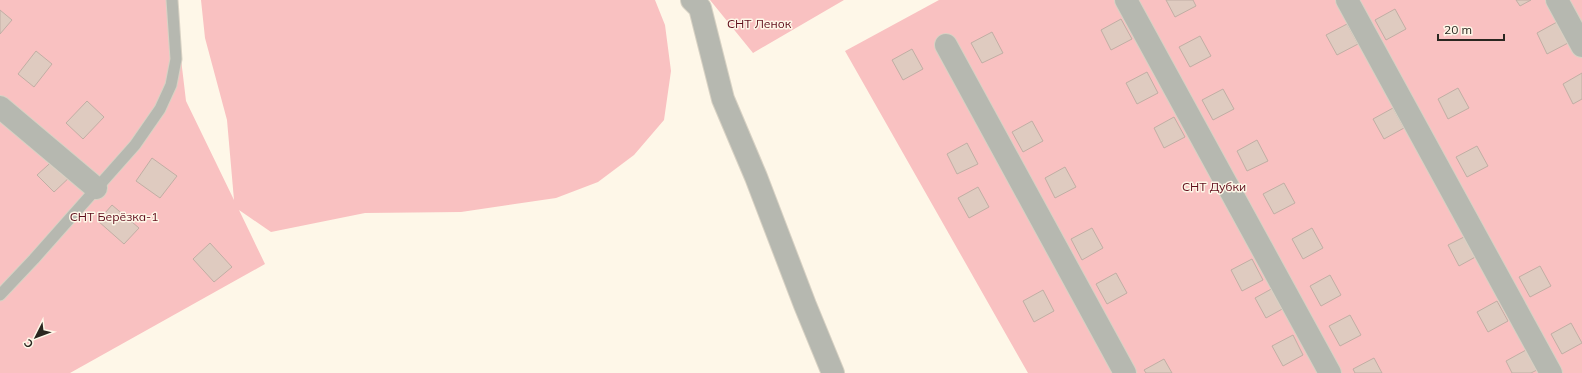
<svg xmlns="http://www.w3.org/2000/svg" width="1582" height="373" font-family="Mulish,sans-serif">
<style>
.green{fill:#f9c1c1}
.building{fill:#dfcbc0;stroke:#c1aea4}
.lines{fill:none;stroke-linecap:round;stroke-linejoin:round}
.service-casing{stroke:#d8d2c4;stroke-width:13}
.minor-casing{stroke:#d8d2c4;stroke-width:24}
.service{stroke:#b6b8b0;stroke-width:11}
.minor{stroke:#b6b8b0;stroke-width:22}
.labels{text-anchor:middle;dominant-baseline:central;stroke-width:3;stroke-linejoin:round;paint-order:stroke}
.park-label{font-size:12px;fill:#5e0b19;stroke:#fef7e8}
</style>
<rect width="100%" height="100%" fill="#fef7e8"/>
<path class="green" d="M0,0H174L186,101L234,200L227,120L205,38L201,0H655L665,25L671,71L664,120L634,155L598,182L556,198L461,212L365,213L271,232L239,210L265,264L70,373H0Z
M710,0H844L753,53Z
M939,0H1582V373H1028L845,51Z"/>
<path class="building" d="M1166,0H1193L1196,6L1175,17Z
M1516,0H1531L1520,6Z
M1395,9L1406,29L1386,40L1375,20Z
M0,10L12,20L0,34Z
M1121,19L1132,39L1111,50L1101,30Z
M1557,22L1568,43L1547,54L1537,33Z
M1347,24L1358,44L1337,55L1326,35Z
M992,32L1003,53L982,63L971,43Z
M1200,36L1211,56L1190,67L1179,47Z
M912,49L923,69L903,80L892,60Z
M36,51L52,64L34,87L18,74Z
M1147,72L1158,93L1137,104L1126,83Z
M1582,73V99L1573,104L1563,84Z
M1458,88L1469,108L1448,119L1438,99Z
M1223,89L1234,109L1213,120L1202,100Z
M87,101L104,117L83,139L66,123Z
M1393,108L1404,128L1384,139L1373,119Z
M1174,117L1185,137L1164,148L1154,128Z
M1032,121L1043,141L1023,152L1012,132Z
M1257,140L1268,161L1247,171L1237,151Z
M967,143L978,164L957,174L947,154Z
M1477,146L1488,166L1467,177L1456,157Z
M58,156L73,174L54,192L37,175Z
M152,158L177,176L160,198L136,181Z
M1065,167L1076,187L1055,198L1045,178Z
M1284,183L1295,203L1274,214L1263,194Z
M978,187L989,207L969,218L958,198Z
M112,205L139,228L124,244L98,221Z
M1092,228L1103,248L1082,260L1071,239Z
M1312,228L1323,248L1303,259L1292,239Z
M1468,235L1479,255L1459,266L1448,245Z
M210,243L232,267L214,282L193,259Z
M1252,259L1263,280L1242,291L1231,270Z
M1540,266L1551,286L1530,297L1519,277Z
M1116,273L1127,293L1107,304L1096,284Z
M1330,275L1341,295L1321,306L1310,286Z
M1275,287L1286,307L1266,318L1255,298Z
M1043,290L1054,311L1034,322L1023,301Z
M1497,301L1508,321L1488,332L1477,312Z
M1350,315L1361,335L1340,346L1329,326Z
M1571,323L1582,343L1562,354L1551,334Z
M1293,335L1303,355L1283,366L1272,346Z
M1526,350L1537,370L1531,373H1512L1506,361Z
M1374,358L1382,373H1355L1353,369Z
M1164,359L1172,373H1146L1144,370Z"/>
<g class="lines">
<g class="service-casing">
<path id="service" d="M0,295L34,259L135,145L160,109L171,85L176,59L172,0"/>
</g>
<g class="minor-casing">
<path id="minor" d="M692,0L700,8L723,99L756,177L805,305L833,373
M1126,0L1330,373
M1347,0L1551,373
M1557,0L1582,46
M946,45L1125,373
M0,107L96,188"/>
</g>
<use href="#service" class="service"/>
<use href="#minor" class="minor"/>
</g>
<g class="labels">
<g class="park-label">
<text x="759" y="23">СНТ Ленок</text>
<text x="1214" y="186">СНТ Дубки</text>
<text x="114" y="216">СНТ Берёзка-1</text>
</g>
</g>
<g transform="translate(36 337) rotate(228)" stroke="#fef7e8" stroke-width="3" paint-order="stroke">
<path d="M0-3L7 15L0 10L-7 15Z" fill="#2a2720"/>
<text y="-6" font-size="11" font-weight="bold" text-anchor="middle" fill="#2a2720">С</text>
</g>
<path d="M1438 34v6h66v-6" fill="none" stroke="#2a2720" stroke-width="2"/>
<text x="1444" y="34" font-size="12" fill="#2a2720" stroke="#fef7e8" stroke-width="3" paint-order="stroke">20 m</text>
</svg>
